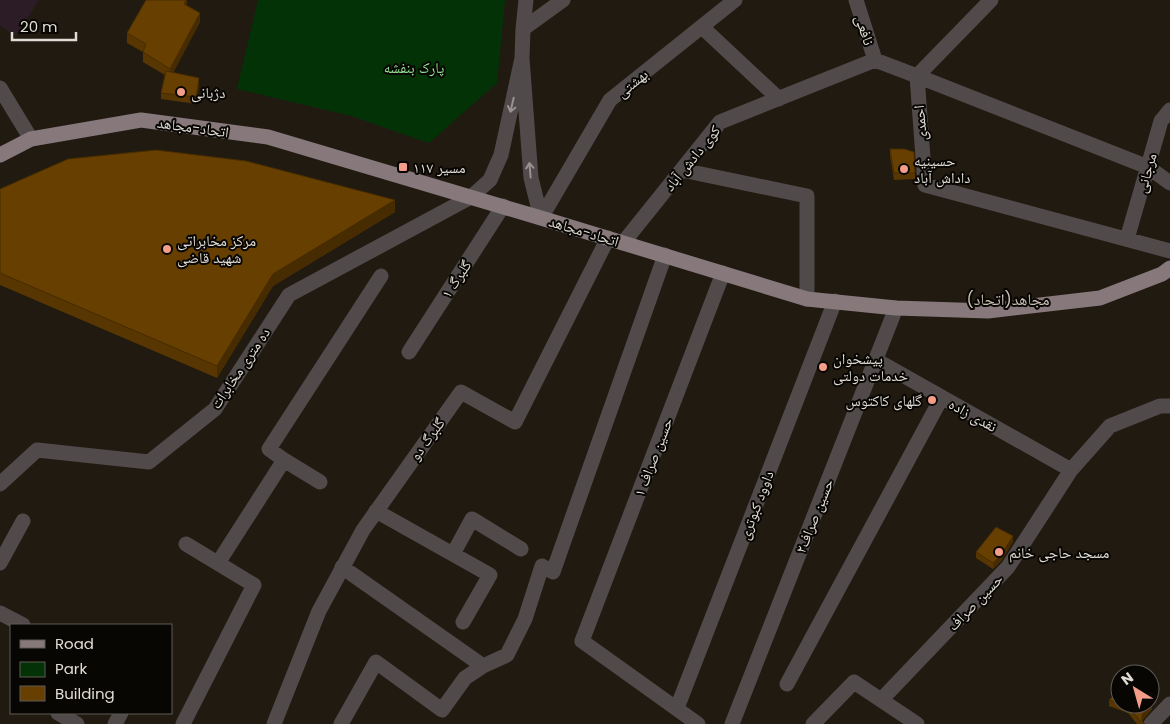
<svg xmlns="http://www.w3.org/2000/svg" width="1170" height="724" font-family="Poppins,'Noto Naskh Arabic',sans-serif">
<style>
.education{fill:#2c1c26}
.green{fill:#043207}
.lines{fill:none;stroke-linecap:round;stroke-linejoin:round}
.minor{stroke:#504a4b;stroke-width:15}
.major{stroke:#86787b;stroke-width:15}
.wall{fill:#583601}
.shaded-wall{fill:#472c01}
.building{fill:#663f01;stroke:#472c01}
.oneway{stroke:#989290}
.poi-dot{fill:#f49e8a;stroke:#080603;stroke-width:2}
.labels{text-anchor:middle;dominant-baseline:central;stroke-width:4;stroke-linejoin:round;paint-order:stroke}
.street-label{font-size:15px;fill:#e0dbd5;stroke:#080603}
.park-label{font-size:15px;fill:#92e390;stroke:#080603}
.poi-label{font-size:15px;fill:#e0dbd5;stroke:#080603;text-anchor:start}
.neighbourhood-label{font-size:16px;fill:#cbc0b5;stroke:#080603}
</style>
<rect width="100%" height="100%" fill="#211a11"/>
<path class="education" d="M0,0H39L16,36L0,26Z"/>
<path class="green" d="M258,0H505L497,83L429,143L351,116L237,89Z"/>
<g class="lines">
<path class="minor" d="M526,0L523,29L522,58L531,178L541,218
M856,0L875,60
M991,0L917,76L1148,167L1170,183
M702,27L779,99
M523,29L563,0
M0,88L31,139
M682,170L807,196V299
M541,218L610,100L735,0
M1127,239L1161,121L1170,110
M623,243L720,122L875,60L917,76L925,185L1170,251
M409,352L503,206
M876,360L1071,470
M284,460L269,449L381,276
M0,484L37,450L149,462L215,409L289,295L471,197L490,180L501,155L522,58
M376,511L490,575L463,622
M453,554L472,519L521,549
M0,563L23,521
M218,563L284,460L320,482
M342,567L483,666
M0,613L23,625
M787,684L942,397
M881,700L1008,567L1071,470L1110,426L1160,406H1170
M677,708L835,301
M58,713L77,724
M115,724L121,713
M183,724L254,585L186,544
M274,724L319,611L363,530L461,392L515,422L608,238
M341,724L376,662L442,710L465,678L483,666L507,655L525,619L542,566L553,572L665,255
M698,724L582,641L723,273
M732,724L896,308
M813,724L854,682L917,724
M1151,724L1170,704"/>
<path class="major" d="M0,155L31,139L141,120L268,137L541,218L807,299L896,308L988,311L1100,298L1162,274L1170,268"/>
</g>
<path class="wall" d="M187,0V6L200,22L173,73L199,85L196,104L161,99V93L165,75L143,62V52L127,43V33Z
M890,149L915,173V179L894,180L890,156Z
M0,189L395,212L273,286L217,378L0,285Z
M1013,542L1001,561L993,569L976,558V552Z
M1120,690V704H1150L1152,709L1142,721L1145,724H1137L1128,713L1109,706V700Z"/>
<path class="shaded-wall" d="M186,0H187V5L184,14V4Z
M200,13V22L170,78V69Z
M199,78V85L196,104V97Z
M395,200V212L273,286L217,378V366L273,274Z
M1013,536V542L1001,561L993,569V563Z
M1152,703V709L1142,721V715Z"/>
<path class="building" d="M146,0H186L184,4L200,13L170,69L143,52L146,44L127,33Z
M166,71L199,78L196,97L161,93Z
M890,149H904L914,152L915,173H894Z
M156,150L246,161L395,200L273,274L217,366L0,273V189L68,159Z
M996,527L1013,536L1001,555L993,563L976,552Z
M1120,690V704L1109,700Z
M1150,701L1152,703L1142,715V721L1145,724H1143L1128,706L1121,704H1150Z"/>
<defs><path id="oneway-shaft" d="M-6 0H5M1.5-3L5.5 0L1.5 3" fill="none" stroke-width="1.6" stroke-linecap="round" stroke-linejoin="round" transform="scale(1.25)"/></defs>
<g class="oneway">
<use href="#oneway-shaft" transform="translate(512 105) rotate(103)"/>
<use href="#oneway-shaft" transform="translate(530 170) rotate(-95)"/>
</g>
<g class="poi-dot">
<circle cx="181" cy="92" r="5"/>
<rect x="398" y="162" width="10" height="10" rx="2.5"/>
<circle cx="904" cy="169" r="5"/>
<circle cx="167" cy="249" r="5"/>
<circle cx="823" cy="367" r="5"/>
<circle cx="932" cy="400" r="5"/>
<circle cx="999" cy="552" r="5"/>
</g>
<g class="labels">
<g class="street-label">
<text transform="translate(865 30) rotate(72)">نافعی</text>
<text transform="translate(632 83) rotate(-39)">بهشتی</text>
<text transform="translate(920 123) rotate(-95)">احمدی</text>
<text transform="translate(193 127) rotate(8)">اتحاد-مجاهد</text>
<text transform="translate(692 158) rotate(-51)">کوی دادش آباد</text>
<text transform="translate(1146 173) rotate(-74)">مرجانی</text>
<text transform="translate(584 231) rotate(17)">اتحاد-مجاهد</text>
<text transform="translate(456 279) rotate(-57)">گلبرگ ۱</text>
<text transform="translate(240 368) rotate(-56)">ده متری مخابرات</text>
<text transform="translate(973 415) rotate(29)">نقدی زاده</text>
<text transform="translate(427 439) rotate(-54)">گلبرگ دو</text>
<text transform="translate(653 457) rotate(-69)">حسین صراف ۱</text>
<text transform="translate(756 505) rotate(-69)">داوود کبوتری</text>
<text transform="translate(814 516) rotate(-68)">حسین صراف۲</text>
<text transform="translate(975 602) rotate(-46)">حسین صراف</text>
</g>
<g class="park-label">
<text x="414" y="67">پارک بنفشه</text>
</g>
<g class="poi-label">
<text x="191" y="92">دژبانی</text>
<text x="914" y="160">حسینیه<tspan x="914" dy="17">داداش آباد</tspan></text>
<text x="413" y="167">مسیر ۱۱۷</text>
<text x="177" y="240">مرکز مخابراتی<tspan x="177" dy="17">شهید قاضی</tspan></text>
<text x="833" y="358">پیشخوان<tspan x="833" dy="17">خدمات دولتی</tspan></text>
<text x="922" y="400" text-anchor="end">گلهای کاکتوس</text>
<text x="1009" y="552">مسجد حاجی خانم</text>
</g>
<g class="neighbourhood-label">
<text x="1008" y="299">مجاهد(اتحاد)</text>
</g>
</g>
<rect x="10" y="624" width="162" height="90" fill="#080603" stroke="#5e5b57"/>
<rect x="20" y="640" width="25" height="8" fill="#86787b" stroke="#5e5b57"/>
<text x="55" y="649" font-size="15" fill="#e0dbd5">Road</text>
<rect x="20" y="662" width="25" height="15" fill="#043207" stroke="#5e5b57"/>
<text x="55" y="674" font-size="15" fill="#e0dbd5">Park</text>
<rect x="20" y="686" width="25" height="15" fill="#663f01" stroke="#5e5b57"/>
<text x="55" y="699" font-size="15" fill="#e0dbd5">Building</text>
<g transform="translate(1135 689) rotate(323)"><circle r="24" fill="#080603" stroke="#5e5b57"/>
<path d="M0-4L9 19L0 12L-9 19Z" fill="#f49e8a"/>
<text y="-8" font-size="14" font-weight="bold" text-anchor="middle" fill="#e0dbd5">N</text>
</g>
<path d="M12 32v8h64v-8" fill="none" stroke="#e0dbd5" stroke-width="2.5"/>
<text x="20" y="32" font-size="15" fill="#e0dbd5" stroke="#080603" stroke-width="4" paint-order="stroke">20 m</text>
</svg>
